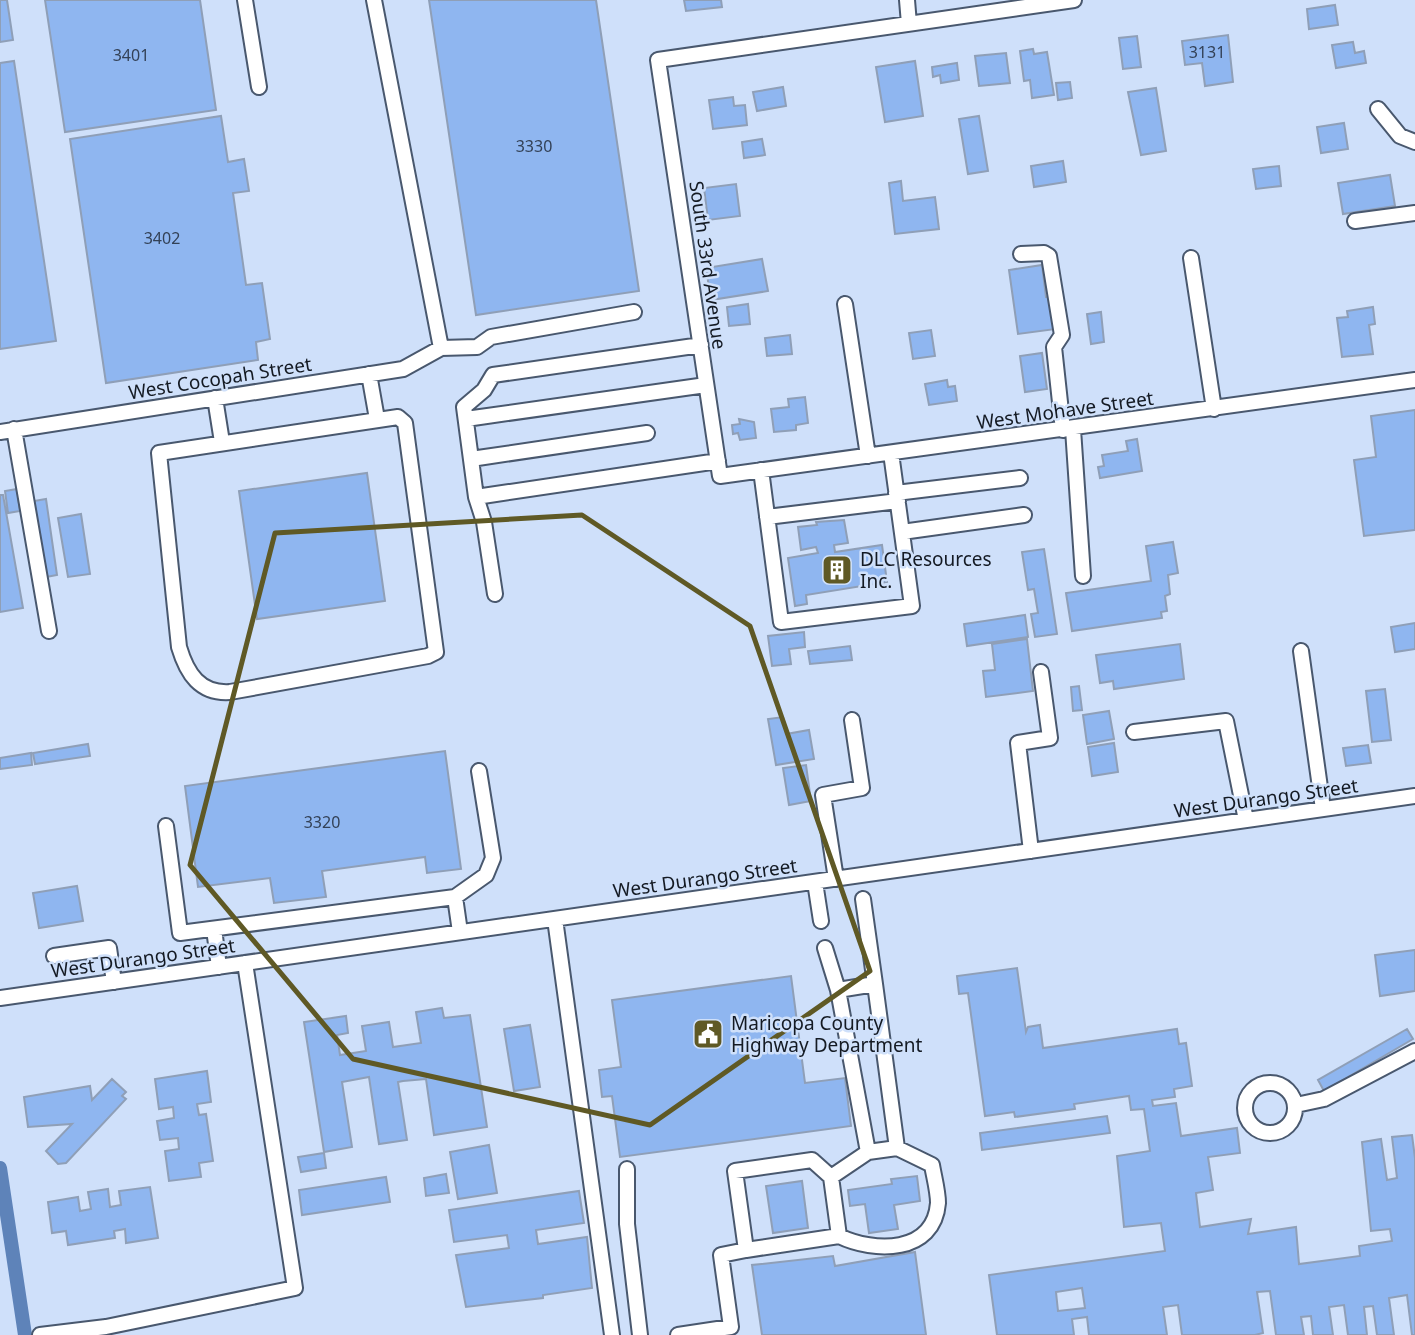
<svg xmlns="http://www.w3.org/2000/svg" width="1415" height="1335" font-family="'Noto Sans',sans-serif">
<style>
.lines{fill:none;stroke-linecap:round;stroke-linejoin:round}
.canal{stroke:#5e83b9;stroke-width:14}
.building{fill:#8fb6f0;stroke:#8f9fb7;stroke-width:2;fill-rule:evenodd}
.minor-casing{stroke:#49586e;stroke-width:18}
.minor{stroke:#fff;stroke-width:14}
.marked{fill:none;stroke:#5f5925;stroke-width:5;stroke-linejoin:round}
.labels{text-anchor:middle;dominant-baseline:central;stroke-width:5;stroke-linejoin:round;paint-order:stroke}
.number-label{font-size:16px;fill:#334156}
.street-label{font-size:19px;fill:#141a23;stroke:#cfe0fa}
.poi-label{font-size:19px;fill:#141a23;stroke:#cfe0fa;text-anchor:start}
</style>
<rect width="100%" height="100%" fill="#cfe0fa"/>
<g class="lines">
<path class="canal" d="M0,1168L25,1335"/>
</g>
<path class="building" d="M0,0H7L13,40L0,42Z
M45,0H200L216,110L65,132Z
M429,0H596L639,291L476,315Z
M684,0H721L722,7L686,11Z
M1335,5L1338,25L1309,29L1307,9Z
M1228,35L1233,82L1205,86L1202,63L1185,65L1182,41Z
M1137,36L1141,67L1123,69L1119,38Z
M1353,42L1355,53L1364,51L1366,63L1336,68L1332,45Z
M1033,49L1034,54L1047,52L1054,95L1032,98L1030,80L1024,81L1020,51Z
M1006,53L1010,83L979,86L975,56Z
M14,61L56,341L0,349V63Z
M915,61L923,116L885,122L876,67Z
M957,63L959,80L941,83L940,75L933,77L932,67Z
M1070,82L1072,98L1058,100L1056,83Z
M783,87L786,106L757,111L753,92Z
M1156,88L1166,151L1141,155L1128,92Z
M733,97L734,106L745,105L747,125L713,129L709,100Z
M221,116L228,162L244,159L249,191L233,193L246,285L262,283L270,339L256,342L258,360L106,383L70,139Z
M979,116L988,171L968,174L959,119Z
M1344,123L1348,149L1321,153L1317,127Z
M762,139L765,155L744,158L742,142Z
M1063,161L1066,182L1034,187L1031,166Z
M1279,166L1281,186L1256,189L1253,169Z
M1390,175L1395,206L1343,214L1338,183Z
M901,181L903,201L935,197L939,229L895,234L889,183Z
M736,184L740,216L708,220L704,188Z
M762,259L768,291L711,300L706,268Z
M1042,265L1046,297H1052L1056,329L1018,334L1009,270Z
M748,304L750,324L729,326L727,307Z
M1373,307L1375,324L1369,325L1373,354L1342,357L1337,318L1348,317L1347,311Z
M1101,312L1104,342L1091,344L1087,314Z
M931,330L935,356L913,359L909,333Z
M790,335L792,354L767,356L765,338Z
M1042,353L1047,389L1025,392L1020,356Z
M947,380L948,387L955,386L957,401L929,405L925,384Z
M805,397L808,423L796,425V430L774,432L771,409L789,407L788,399Z
M1415,410V530L1364,536L1354,460L1376,457L1371,416Z
M739,419L754,422L756,438L740,440L738,433L733,434L732,425L740,424Z
M1137,439L1142,471L1100,478L1098,467L1104,466L1102,455L1128,451L1126,441Z
M367,473L385,601L257,619L239,491Z
M17,489L20,511L8,513L5,491Z
M0,495H3L23,608L0,612Z
M46,499L57,575L46,577L34,501Z
M81,514L90,574L68,577L58,518Z
M844,520L848,543L834,545L835,552L882,545L887,582L806,595L807,604L795,606L788,558L818,553L816,547L801,550L798,527L817,525L816,522Z
M1173,542L1178,573L1168,575L1170,594L1165,596L1167,611L1161,612L1162,618L1072,631L1066,593L1151,581L1146,546Z
M1044,549L1057,634L1035,637L1031,614L1038,613L1034,589L1028,590L1022,552Z
M1025,615L1028,637L967,646L964,624Z
M1415,623V649L1395,652L1391,627Z
M804,632L805,647L789,649L791,664L772,666L768,636Z
M1027,639L1033,691L986,697L983,671L995,670L992,644Z
M1180,644L1184,679L1114,689L1113,681L1100,683L1096,655Z
M850,646L852,660L810,664L808,651Z
M1079,686L1082,710L1073,711L1071,687Z
M1385,689L1391,740L1372,742L1366,691Z
M1109,711L1114,739L1087,744L1083,715Z
M783,717L786,734L809,730L814,759L776,765L768,719Z
M1114,743L1118,772L1092,776L1088,747Z
M88,744L90,756L35,764L33,753Z
M1368,745L1371,763L1346,766L1343,748Z
M445,751L461,869L427,873L425,857L322,871L326,897L274,903L270,878L198,887L185,786Z
M31,753L32,765L0,769V758Z
M806,765L811,801L789,805L783,768Z
M77,886L83,921L39,928L33,893Z
M1415,950V991L1380,996L1375,955Z
M1017,968L1026,1032L1028,1027L1040,1025L1043,1048L1177,1029L1179,1044L1186,1043L1192,1086L1174,1089L1175,1097L1152,1100L1153,1106L1176,1103L1181,1136L1237,1128L1240,1153L1208,1157L1213,1190L1196,1193L1200,1227L1251,1219L1248,1234L1296,1227L1299,1264L1360,1256L1359,1246L1392,1241L1390,1229L1371,1231L1362,1142L1381,1139L1387,1180L1397,1178L1392,1137L1412,1135L1415,1158V1335H1412L1407,1295L1389,1298L1394,1335H1377L1373,1306L1364,1307L1367,1335H1348L1344,1305L1329,1307L1333,1335H1313L1311,1316L1301,1317L1304,1335H1276L1270,1291L1257,1292L1263,1333L1255,1335H1182L1178,1305L1163,1307L1167,1335H1089L1087,1317L1072,1319L1074,1335H997L989,1275L1165,1251L1161,1223L1124,1227L1117,1156L1150,1151L1144,1109L1131,1110L1129,1096L1074,1104L1075,1109L1015,1117L1014,1112L985,1116L968,993L959,994L957,976ZM1082,1288L1085,1308L1058,1311L1056,1292Z
M791,976L805,1083L845,1078L851,1126L620,1157L612,1096L602,1097L599,1070L621,1067L612,1000Z
M442,1008L444,1018L470,1015L487,1127L434,1135L426,1079L403,1081L398,1082L407,1140L379,1144L369,1077L342,1082L352,1147L324,1152L304,1022L346,1016L348,1033L337,1035L340,1055L366,1051L362,1026L389,1022L393,1047L421,1043L416,1012Z
M530,1025L540,1087L514,1091L504,1029Z
M1407,1029L1413,1039L1324,1091L1318,1080Z
M207,1071L211,1102L197,1104L199,1115L206,1114L213,1161L199,1163L201,1177L169,1181L165,1151L179,1149L178,1138L160,1140L157,1121L174,1118L173,1107L159,1109L155,1079Z
M112,1079L126,1092L122,1096L126,1099L66,1163L58,1164L46,1151L72,1124L28,1127L24,1097L90,1086L92,1100Z
M1107,1116L1110,1133L982,1150L980,1133Z
M489,1145L497,1193L458,1199L450,1152Z
M324,1153L326,1168L301,1172L298,1157Z
M446,1174L449,1193L426,1196L424,1178Z
M917,1176L920,1201L894,1205L898,1229L869,1233L865,1204L850,1206L848,1190L892,1184L891,1179Z
M386,1177L390,1202L302,1215L299,1190Z
M802,1181L808,1228L773,1233L766,1186Z
M150,1187L158,1238L126,1243L125,1229L114,1231L115,1238L68,1245L66,1231L52,1233L48,1202L78,1197L80,1211L91,1209L88,1192L108,1189L110,1207L121,1205L119,1191Z
M579,1191L584,1223L536,1230L538,1244L587,1237L592,1288L543,1295V1298L466,1307L456,1255L509,1248L507,1235L454,1242L449,1210Z
M915,1252L926,1335H762L752,1265L833,1256L835,1266Z"/>
<g class="lines">
<g class="minor-casing">
<path id="minor" d="M245,0L259,87
M374,0L441,348
M907,0L909,24
M1074,0L658,60L720,476L1415,380
M1378,109L1400,136L1415,142
M1355,221L1415,213
M1021,254L1044,253L1049,256L1062,335L1054,347L1063,430
M1191,258L1214,409
M845,304L868,456
M701,345L493,375L484,390L464,407L476,497L718,461
M369,374L377,419
M215,398L222,442
M398,417L405,423L436,652L428,656L230,692C200,694 187,674 179,647L159,453Z
M466,419L706,385
M14,429L49,631
M1073,429L1083,576
M0,432L403,369L441,348L477,347L491,337L634,312
M471,459L647,433
M761,470L781,622L912,606L891,453
M896,493L1020,478
M476,497L484,522L495,594
M767,517L898,501
M902,532L1024,515
M1301,651L1323,809
M1134,732L1226,721L1246,820
M166,826L180,933L455,897L486,875L493,858L479,771
M1031,851L1018,743L1050,738L1041,672
M836,879L823,795L862,788L852,720
M815,882L821,921
M455,897L460,932
M863,899L875,984
M555,919L612,1335
M214,929L219,967
M825,948L838,990L868,1152L831,1177L839,1236L746,1250L735,1171L812,1160L831,1177
M54,956L109,948L114,982
M838,990L875,984L897,1148L932,1165C934,1177 938,1191 938,1203C934,1254 874,1253 839,1236
M0,998L1415,796
M1245 1108a25 25 0 1 1 50 0a25 25 0 1 1-50 0Z
M1296,1105L1324,1099L1415,1051
M868,1152L897,1148
M627,1169V1224L640,1335
M40,1335L106,1327L295,1288L245,963
M678,1335L731,1327L721,1255L746,1250"/>
</g>
<use href="#minor" class="minor"/>
</g>
<path class="marked" d="M582,515L750,626L870,971L650,1125L353,1059L190,865L275,533Z"/>
<defs>
<g id="building-square" transform="scale(1.575)"><rect x="-9" y="-9" width="18" height="18" rx="4" fill="#5f5925" stroke="#cfe0fa"/><path d="M-4-6H4V6H1V3H-1V6H-4ZM-2.5-4.3h1.7v1.8h-1.7ZM.8-4.3h1.7v1.8H.8ZM-2.5-1h1.7V.8h-1.7ZM.8-1h1.7V.8H.8Z" fill="#fff"/></g>
<g id="civic-square" transform="scale(1.575)"><rect x="-9" y="-9" width="18" height="18" rx="4" fill="#5f5925" stroke="#cfe0fa"/><path d="M-.6-6.5H3V-4.5H.6V-3L4-1V1h2V6H-6V1h2V-1L-.6-3ZM-1.2 2.5V6h2.4V2.5Z" fill="#fff"/></g>
</defs>
<g fill-rule="evenodd">
<use href="#building-square" x="837" y="570"/>
<use href="#civic-square" x="708" y="1034"/>
</g>
<g class="labels">
<g class="number-label">
<text x="1207" y="52">3131</text>
<text x="131" y="55">3401</text>
<text x="534" y="146">3330</text>
<text x="162" y="238">3402</text>
<text x="322" y="822">3320</text>
</g>
<g class="street-label">
<text transform="translate(708 265) rotate(82)">South 33rd Avenue</text>
<text transform="translate(220 378) rotate(-9)">West Cocopah Street</text>
<text transform="translate(1065 410) rotate(-8)">West Mohave Street</text>
<text transform="translate(1266 798) rotate(-8)">West Durango Street</text>
<text transform="translate(705 878) rotate(-8)">West Durango Street</text>
<text transform="translate(143 958) rotate(-8)">West Durango Street</text>
</g>
<g class="poi-label">
<text x="860" y="559">DLC Resources<tspan x="860" dy="22">Inc.</tspan></text>
<text x="731" y="1023">Maricopa County<tspan x="731" dy="22">Highway Department</tspan></text>
</g>
</g>
</svg>
